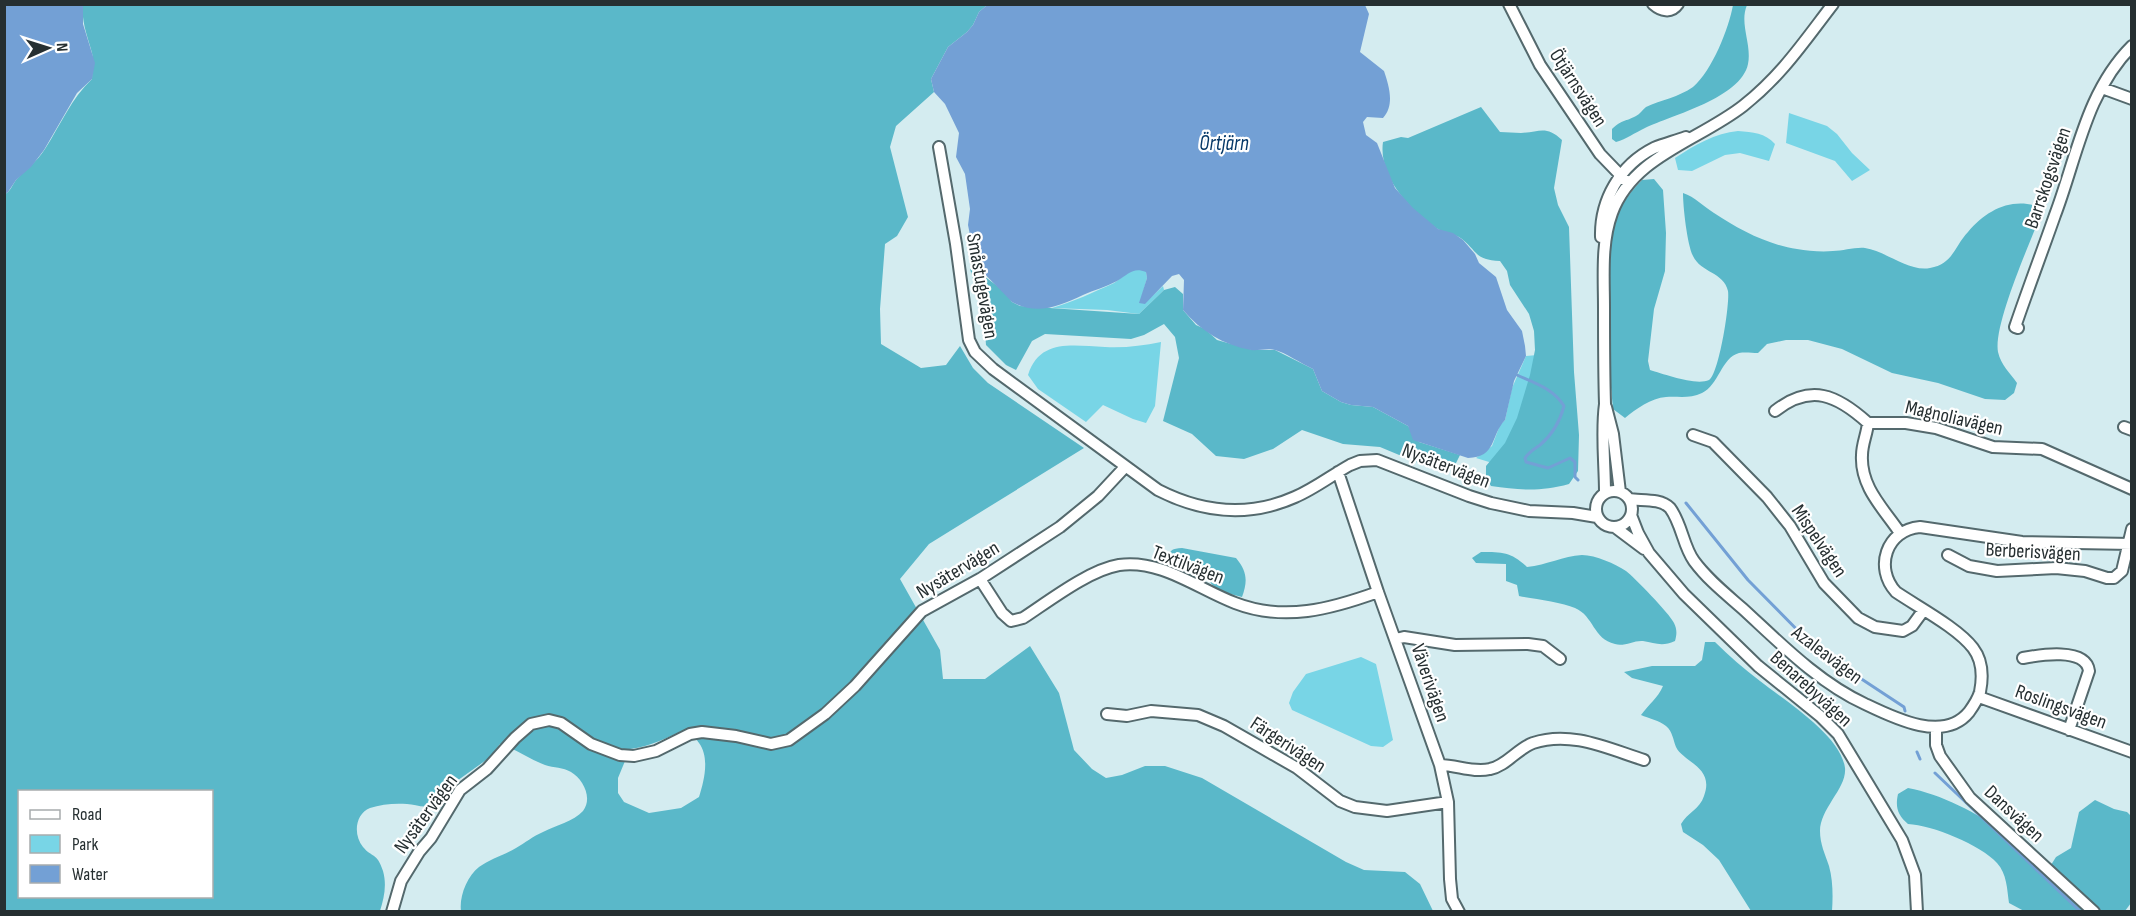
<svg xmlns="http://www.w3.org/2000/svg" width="2136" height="916" font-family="'Sofia Sans Condensed',sans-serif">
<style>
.green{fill:#78d5e6}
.forest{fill:#5ab8c9;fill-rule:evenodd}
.water{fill:#73a0d5}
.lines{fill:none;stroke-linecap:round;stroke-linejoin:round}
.stream{stroke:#73a0d5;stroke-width:3}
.minor-casing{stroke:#54696d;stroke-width:14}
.minor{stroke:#fff;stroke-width:10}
.labels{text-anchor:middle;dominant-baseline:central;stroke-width:4.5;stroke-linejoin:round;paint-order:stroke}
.street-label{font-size:20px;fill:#262f31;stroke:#fff}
.water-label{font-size:21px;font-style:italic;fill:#053868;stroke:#fff}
</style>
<rect width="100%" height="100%" fill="#d4ecf0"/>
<path class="green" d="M1789,113L1827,126L1837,134L1852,153L1870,170L1852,181L1835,161L1786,143Z
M1738,131C1753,132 1765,133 1775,144L1769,161L1740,153L1725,155L1692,171L1678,170L1675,158C1695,145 1715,133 1738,131Z
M1138,269L1146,271L1147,278L1140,303H1145L1163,286L1164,290L1139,314L1107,310L1052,308C1073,302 1094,292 1114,283C1122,278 1129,270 1138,269Z
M1161,342L1155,406L1146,423L1133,419L1103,405L1086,422L1038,389L1028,375C1040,338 1073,346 1105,347C1124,348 1142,346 1161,342Z
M1549,354L1548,480L1476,458L1492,446L1500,425L1505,420L1512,388L1526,356Z
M1361,657L1376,664L1393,740L1383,747L1371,746L1292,710L1289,703L1293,692L1306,674Z"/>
<path class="forest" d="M83,4L987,5L979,12L973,25L967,32L948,47L931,79L934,92L896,126L890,147L908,217L897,236L885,244L880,309L881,344L921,368L946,365L960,346L973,368L988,383L1084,448L929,544L900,579L940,650L943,679H985L1030,646L1059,693L1074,750L1092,769L1106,778L1122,775L1145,766H1165L1202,778L1346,862L1364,870L1405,872L1420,884L1433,911H461C459,897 467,876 479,867C490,859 504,855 516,848C525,843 533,836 543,832C555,826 574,821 583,811C593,798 583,779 571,772C563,767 554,768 545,765C529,759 516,749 500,744L489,758L447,788L443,801C439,803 434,805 430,806C422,808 414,804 407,804C396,803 381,804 370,808C355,814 353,835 363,847C372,858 377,852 383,871C387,885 384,898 380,911L5,912V194C11,191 12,185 16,180C26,169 37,162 45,149C61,124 71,99 92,79C92,71 94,61 92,53C88,37 81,22 83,4ZM686,729C690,733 696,738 699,743C710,758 704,781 699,797L681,808L649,813L624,802L618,793V778L630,749C651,746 667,738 686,729ZM20,792H212V896H20Z
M1733,5H1747C1739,24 1752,44 1748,64C1741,98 1672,115 1645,128C1634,133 1627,139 1616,142L1612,139V129C1623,119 1625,122 1636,116C1640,114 1642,110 1646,107C1661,100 1679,97 1693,87C1712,71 1729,28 1733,5Z
M1481,107L1500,132C1507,132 1514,133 1521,133C1540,132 1546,125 1562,140L1554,188L1558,205L1569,227L1574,372L1579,435L1578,471L1569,484C1540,492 1519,490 1491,486L1486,478V466L1505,443L1517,418L1530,375L1535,350L1534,331L1529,314L1510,285L1507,271L1500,261C1475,260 1478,252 1462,239C1454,233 1444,233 1436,228C1410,210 1378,176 1383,142L1401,137L1408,138Z
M1654,179L1663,190L1666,233L1665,271L1654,309L1648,361L1650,370C1664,374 1696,386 1709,380C1719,374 1730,304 1728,291C1724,272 1701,273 1693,256C1687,244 1683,206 1683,193C1695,197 1703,206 1714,213C1738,229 1768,245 1797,249C1808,251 1822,252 1833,251C1843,251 1855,247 1865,248C1886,251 1908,272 1930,268C1953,264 1954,247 1968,232C1987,210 2011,197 2040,207L2041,214C2030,243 1993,325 1998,352C2001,365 2010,373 2017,383L2014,393L2005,400L1985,399L1938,383L1892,373L1842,349L1808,340H1786L1767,344L1758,353C1752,353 1745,352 1739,353C1721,358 1719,385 1702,393C1690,399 1678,396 1666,397C1651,398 1636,409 1625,418L1613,409L1608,355L1609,239C1614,215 1625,197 1642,180Z
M970,269L984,276L1004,291L1012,302L1020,306L1139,314L1164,290L1175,287L1183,294V310L1196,325L1205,329L1217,340L1253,350H1275L1313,369L1322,391L1341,402L1351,405L1373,407L1408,426L1419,442L1460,455L1454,467L1443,470L1428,467L1380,447L1343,444L1302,430L1273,449L1244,459L1216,456L1192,434L1163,421L1179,358L1175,337L1164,324L1144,335L1131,339L1045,334L1032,341L1016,370L1006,365L986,345L984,317Z
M1182,548L1236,558C1247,571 1248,581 1242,597L1219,591L1199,572L1169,558C1170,549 1172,549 1182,548Z
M1481,552C1503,552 1511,552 1527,567C1547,565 1563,556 1582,555C1596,555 1615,564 1626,571C1634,577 1670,614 1674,623C1677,629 1677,634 1675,641C1662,647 1655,643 1643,641C1634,640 1624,647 1615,644C1593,639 1594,616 1575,608C1562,602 1534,599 1519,596L1517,585L1506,581V564L1476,563L1472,558Z
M1705,642H1715C1729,656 1744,669 1760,681C1784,700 1841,735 1845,768C1847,788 1820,808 1820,831C1820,844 1825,854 1829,866C1833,880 1833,897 1832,911H1751L1719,860L1703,845L1683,832L1681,824C1687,813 1700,809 1704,796C1715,767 1683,762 1676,747C1673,740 1673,732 1666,726C1660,721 1648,718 1641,715C1648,705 1658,698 1663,686L1632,678L1624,672L1652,666H1695L1702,660Z
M1908,788C1940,794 1979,813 2005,834C2020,846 2033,860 2046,873L2056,857L2071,848L2079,812L2095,800L2114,809L2127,812L2131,816V903L2125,911H2024L2009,903C2007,889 2007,874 1997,863C1981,845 1932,825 1908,824C1898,815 1895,808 1898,794Z"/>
<path class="water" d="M5,4L83,5V24L95,63L92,79L77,93L44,150L31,167L16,180L8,192L5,194Z
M987,5H1365L1369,14L1360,52L1384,71C1389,86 1395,105 1383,118L1367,117L1363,122L1366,135L1377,143L1395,188L1413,208L1438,229L1453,233L1463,240L1475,254L1479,263L1496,277L1507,310L1522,331L1525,346L1526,356L1514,381L1505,420C1490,436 1497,457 1468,458L1419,442L1413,440L1408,426L1373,407L1351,405L1341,402L1322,391L1313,369C1302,364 1284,352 1275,350C1267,348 1258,351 1251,350C1223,345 1201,331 1183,310L1184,280L1179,274L1172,276L1145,304L1139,303L1147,278L1146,272C1133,267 1129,274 1117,281C1106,287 1094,290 1083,295C1059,306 1038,316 1012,302L973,262L970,256L972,245L968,225L970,209L965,174L956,157L959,133L945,104L934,92L931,79L948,47L967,32L973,25L979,12Z"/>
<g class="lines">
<path class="stream" d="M1517,375C1535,383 1554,389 1564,406C1560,421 1552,435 1540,445C1534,449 1529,452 1525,458L1526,462L1548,468L1570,458L1575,462V477L1578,480
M1686,503L1748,580L1816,649L1904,707L1905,711
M1917,752L1920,759
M1935,773L2081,912"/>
<g class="minor-casing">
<path id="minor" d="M1509,4L1540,65L1600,154L1628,183
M1653,4C1661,11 1671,14 1678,4
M2102,88L2132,99
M939,147L956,244L969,340L975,352L993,369L1158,490C1203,513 1248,518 1295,497C1314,489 1332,475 1350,465L1360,461L1377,460L1469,496L1491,503L1529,511L1573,513L1597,517
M1601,237C1600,200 1620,165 1654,148C1664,144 1675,141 1686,137
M2018,328L2015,327C2028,289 2042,252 2055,215C2077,157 2086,92 2132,46
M1606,407L1613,434L1620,492
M1775,411C1811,383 1837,395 1868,423
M2124,427L2132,430
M1693,435L1713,442L1767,497L1790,526L1824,583L1858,618L1875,627L1903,631L1912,626L1923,611
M1338,472L1378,592L1440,765L1448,802L1450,879L1452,899L1459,912
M1596 509a18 18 0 1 1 36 0a18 18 0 1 1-36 0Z
M1605,493C1605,463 1601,433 1605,404C1604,372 1604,340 1604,308C1604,276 1601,243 1612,213C1633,156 1698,141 1743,106C1782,75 1803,43 1833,4
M1629,499C1642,501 1660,498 1670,508C1682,524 1683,546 1694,561C1708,580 1726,594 1743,609C1780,643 1819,683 1865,704C1894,718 1944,743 1969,712C1974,705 1978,699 1980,692C1983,677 1983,661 1973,648C1958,628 1918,607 1896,592C1874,568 1886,530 1920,527L2022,542L2132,544
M1631,515L1638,533L1649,553L1684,594L1758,666L1820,716L1838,734L1902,840L1915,875L1917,912
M1616,528L1644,549
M1900,533C1884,509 1860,487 1862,455C1862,444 1867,434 1868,423H1906L1936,428L1993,447L2042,449L2132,489
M1948,555L1969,566L1997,571L2056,568L2085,571L2107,578H2114L2122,571L2132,529
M980,579L1002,613L1011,621L1023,618C1049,601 1089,570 1119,565C1161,559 1198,589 1235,603C1284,622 1331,609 1378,592
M1396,639L1404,637L1455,645L1528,644L1543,646L1560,659
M2023,658C2039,655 2086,647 2089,671L2069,730
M1979,697L2132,752
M1107,714L1127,716L1151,711L1198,715L1224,726L1297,768L1340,801L1355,807L1387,811L1448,802
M1936,727V745L1940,756L1970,798L2094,912
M1440,765C1457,765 1473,773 1490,769C1506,766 1517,749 1533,743C1571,730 1609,749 1644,760
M392,912L401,881L419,852L431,838L460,790L487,769L515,738L531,724L549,720L561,723L591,744L620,755L634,756L656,751L690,734L702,732L736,736L771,744L789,740L825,714L855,686L922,611L980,579L1060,527L1098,496L1125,467"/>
</g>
<use href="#minor" class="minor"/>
</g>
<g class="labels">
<g class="street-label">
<text transform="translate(1578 88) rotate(57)">Ötjärnsvägen</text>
<text transform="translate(2048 178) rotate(-71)">Barrskogsvägen</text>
<text transform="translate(982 286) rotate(80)">Småstugevägen</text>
<text transform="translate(1954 418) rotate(13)">Magnoliavägen</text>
<text transform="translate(1446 466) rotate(21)">Nysätervägen</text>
<text transform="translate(1819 541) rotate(56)">Mispelvägen</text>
<text transform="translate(2033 552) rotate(3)">Berberisvägen</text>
<text transform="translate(1188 565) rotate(21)">Textilvägen</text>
<text transform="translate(958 570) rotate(-31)">Nysätervägen</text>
<text transform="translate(1827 655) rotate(37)">Azaleavägen</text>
<text transform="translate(1430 683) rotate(71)">Väverivägen</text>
<text transform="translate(1811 689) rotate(42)">Benarebyvägen</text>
<text transform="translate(2061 707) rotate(20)">Roslingsvägen</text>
<text transform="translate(1288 745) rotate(33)">Färgerivägen</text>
<text transform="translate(426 814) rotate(-54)">Nysätervägen</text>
<text transform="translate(2014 814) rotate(43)">Dansvägen</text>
</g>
<g class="water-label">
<text x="1224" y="143">Örtjärn</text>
</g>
</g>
<rect width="2136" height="916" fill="none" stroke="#262f31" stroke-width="12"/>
<rect x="18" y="790" width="195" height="108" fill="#ffffff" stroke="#a8acad" stroke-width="1.5"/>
<rect x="30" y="810" width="30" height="9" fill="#ffffff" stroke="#a8acad" stroke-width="1.5"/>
<text x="72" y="820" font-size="18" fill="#262f31">Road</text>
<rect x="30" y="835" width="30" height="18" fill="#78d5e6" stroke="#a8acad" stroke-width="1.5"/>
<text x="72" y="850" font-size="18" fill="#262f31">Park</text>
<rect x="30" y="865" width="30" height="18" fill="#73a0d5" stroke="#a8acad" stroke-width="1.5"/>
<text x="72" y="880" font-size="18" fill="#262f31">Water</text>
<g transform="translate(48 48) rotate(87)" stroke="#ffffff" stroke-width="4.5" paint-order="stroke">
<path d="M0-4.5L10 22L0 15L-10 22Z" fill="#262f31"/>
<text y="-9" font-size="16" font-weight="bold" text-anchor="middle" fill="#262f31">N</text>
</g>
</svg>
